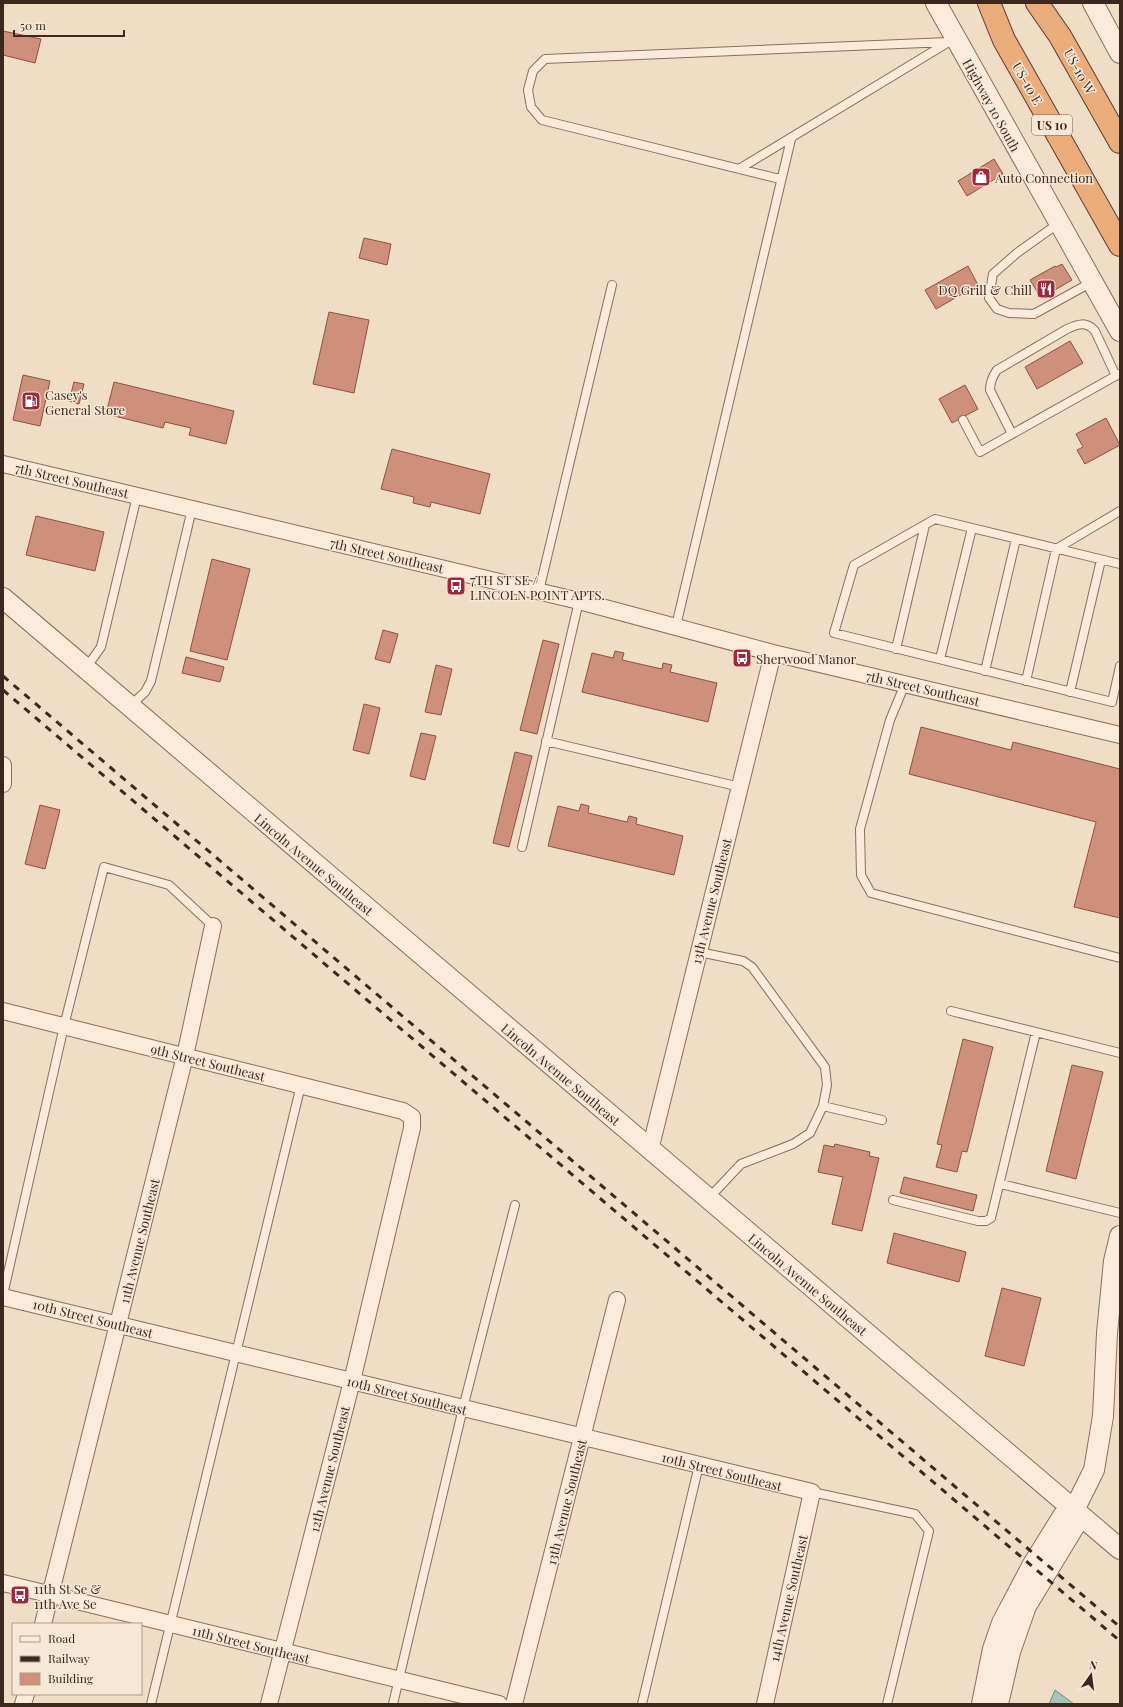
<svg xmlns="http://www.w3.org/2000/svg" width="1123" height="1707" font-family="'Playfair Display',serif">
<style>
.water{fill:#a8c3b7;stroke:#6e9283}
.building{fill:#cf907b;stroke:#8c5240}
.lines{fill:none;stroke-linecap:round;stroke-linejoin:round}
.service-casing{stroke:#8c6d5b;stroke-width:10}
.minor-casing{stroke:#8c6d5b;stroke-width:18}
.tertiary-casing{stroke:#8c6d5b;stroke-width:22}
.trunk-casing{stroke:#5a3c2f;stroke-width:24}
.service{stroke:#faebda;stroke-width:8}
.minor{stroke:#faebda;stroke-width:16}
.tertiary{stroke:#faebda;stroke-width:20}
.trunk{stroke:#eaac7a;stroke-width:22}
.rail{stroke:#3c281f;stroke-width:3;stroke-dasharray:7 7;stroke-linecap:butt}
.labels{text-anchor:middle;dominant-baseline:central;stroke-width:3;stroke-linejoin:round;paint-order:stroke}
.shield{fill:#f7e8d6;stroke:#746256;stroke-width:1}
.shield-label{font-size:12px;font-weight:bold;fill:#3c281f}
.street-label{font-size:13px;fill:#3c281f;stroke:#f7e8d6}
.poi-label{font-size:13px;fill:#3c281f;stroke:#f7e8d6;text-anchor:start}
</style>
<rect width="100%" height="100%" fill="#f0ddc6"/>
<path class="water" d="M1055,1690L1074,1704H1049Z"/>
<path class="building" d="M3,31L41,39L35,63L3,55Z
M994,159L1003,174L967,196L958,181Z
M364,238L391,244L387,265L359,258Z
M1062,264L1072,280L1041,298L1030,280L1055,266L1056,267Z
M968,266L978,285L936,309L925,290Z
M329,312L369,320L354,393L313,384Z
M1070,341L1083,363L1037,389L1025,367Z
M23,375L50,381L40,426L13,420Z
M74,382L84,384L79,404L69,401Z
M114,382L234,411L226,444L189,435L191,428L165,422L163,428L106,414Z
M965,385L978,409L952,423L939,399Z
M1106,418L1120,445L1085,464L1077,450L1083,447L1076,434Z
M392,449L490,474L480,514L431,502L430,507L413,503L414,497L381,489Z
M36,516L104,532L95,571L26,555Z
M212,559L250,569L227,660L190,651Z
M383,630L398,634L390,663L375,659Z
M543,640L559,644L537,734L520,730Z
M615,651L624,653L622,660L662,669L663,663L672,665L670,672L717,683L708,722L582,692L592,653L613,658Z
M186,657L224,667L220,682L182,673Z
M436,665L452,669L441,715L425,712Z
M364,704L380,708L369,754L353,750Z
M921,727L1011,750L1013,742L1120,769V918L1074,907L1096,822L909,774Z
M421,733L436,736L425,780L410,776Z
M515,752L532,756L509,847L493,843Z
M581,804L589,806L588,813L627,822L629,816L637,818L636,824L683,836L674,875L548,846L558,806L579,811Z
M40,805L60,810L45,869L25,864Z
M963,1039L993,1047L967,1152L962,1151L957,1172L936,1167L942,1145L937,1144Z
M1072,1065L1103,1072L1076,1179L1046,1171Z
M835,1144L870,1152L869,1156L879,1158L862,1231L832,1224L843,1177L818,1172L824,1145L834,1147Z
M904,1177L977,1195L973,1211L900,1193Z
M894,1233L966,1252L959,1282L887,1263Z
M1002,1288L1041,1298L1024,1366L985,1356Z"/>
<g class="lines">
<g class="service-casing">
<path id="service" d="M739,169L947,43
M780,179L542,120L531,107L528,90L533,71L545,59L948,42
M1059,223L1017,253L993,274L989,298L997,309L1009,313L1034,314L1092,282
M963,420L980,452L1119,374
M1012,434L990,390C990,382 992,377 997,370L1067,329C1078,324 1086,321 1095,331L1116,376
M1120,564L935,519L854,565L834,633L1112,702L1120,666
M539,591L612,285
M676,626L791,139
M896,649L925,525
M940,659L972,528
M86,668L101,647L137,496
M985,671L1016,539
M1026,681L1056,549L1120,511
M905,684L890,720L860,829L861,875L871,893L1120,958
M1070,692L1101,560
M129,707L145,692L151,681L192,509
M546,741L740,787
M522,847L579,601
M699,952L743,961L752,967L825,1067L827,1085L823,1106L810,1133L793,1144L741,1164L708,1199
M951,1011L1120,1053
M823,1106L882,1120
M1001,1184L1120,1213
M893,1200L978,1221H986L991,1218L1036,1032
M3,1295L64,1026L104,867L169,885L213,926
M812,1492L915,1514L929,1531L887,1704
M151,1704L301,1085
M393,1704L463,1408L515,1205
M642,1704L699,1465"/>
</g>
<g class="minor-casing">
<path id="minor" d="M3,464L579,601L773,653L1120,735
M3,765V784
M3,1011L403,1111L412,1117V1128L352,1381L269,1704
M650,1150L773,653
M3,1297L812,1492L765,1704
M3,1583L499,1704
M43,1624L185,1056L213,926
M23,1704L26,1694
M514,1704L617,1300"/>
</g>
<g class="tertiary-casing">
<path id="tertiary" d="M936,3L1120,331
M1093,3L1120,53
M3,598L1120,1549
M982,1704L993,1649L1002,1623L1032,1566L1063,1516L1074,1510L1094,1470L1103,1416L1107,1333L1114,1261L1120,1236
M998,1704L1010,1652L1026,1606L1075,1525L1074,1510"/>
</g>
<g class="trunk-casing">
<path id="trunk" d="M989,3L1004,40L1120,245
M1037,3L1060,36L1120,142"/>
</g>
<use href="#service" class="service"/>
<use href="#minor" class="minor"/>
<use href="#tertiary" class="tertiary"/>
<use href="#trunk" class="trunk"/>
<path class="rail" d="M3,676L1120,1627
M3,690L1120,1641"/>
</g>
<defs>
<g id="shop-square" transform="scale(1)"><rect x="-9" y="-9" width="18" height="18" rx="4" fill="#9d293d" stroke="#f7e8d6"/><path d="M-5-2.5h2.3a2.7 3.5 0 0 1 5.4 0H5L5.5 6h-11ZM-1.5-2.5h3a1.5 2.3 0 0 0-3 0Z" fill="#fff"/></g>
<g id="restaurant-square" transform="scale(1)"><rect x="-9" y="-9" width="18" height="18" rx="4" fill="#9d293d" stroke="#f7e8d6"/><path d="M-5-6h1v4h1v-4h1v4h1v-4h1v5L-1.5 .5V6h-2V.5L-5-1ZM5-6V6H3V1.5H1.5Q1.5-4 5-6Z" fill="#fff"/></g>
<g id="fuel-square" transform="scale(1)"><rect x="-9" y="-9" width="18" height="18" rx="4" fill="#9d293d" stroke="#f7e8d6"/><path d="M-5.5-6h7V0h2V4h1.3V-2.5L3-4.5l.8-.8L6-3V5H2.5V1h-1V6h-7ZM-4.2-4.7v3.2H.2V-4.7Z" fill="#fff"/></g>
<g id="bus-square" transform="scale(1)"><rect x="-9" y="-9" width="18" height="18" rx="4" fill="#9d293d" stroke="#f7e8d6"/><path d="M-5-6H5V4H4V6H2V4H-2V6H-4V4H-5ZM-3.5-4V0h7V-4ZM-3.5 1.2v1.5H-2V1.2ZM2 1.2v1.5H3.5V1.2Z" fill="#fff"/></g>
</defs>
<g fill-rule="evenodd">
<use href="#shop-square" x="981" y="177"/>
<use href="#restaurant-square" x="1046" y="289"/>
<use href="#fuel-square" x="31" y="401"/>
<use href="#bus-square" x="456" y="586"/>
<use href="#bus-square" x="742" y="658"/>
<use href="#bus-square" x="20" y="1595"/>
</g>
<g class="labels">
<rect class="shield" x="1032" y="115" width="40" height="20" rx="3"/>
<g class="shield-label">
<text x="1052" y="125">US 10</text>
</g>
<g class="street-label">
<text transform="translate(1080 71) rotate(61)">US-10 W</text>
<text transform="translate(1028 83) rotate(60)">US-10 E</text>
<text transform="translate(992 105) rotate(61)">Highway 10 South</text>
<text transform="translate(72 480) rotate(13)">7th Street Southeast</text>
<text transform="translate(387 555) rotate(13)">7th Street Southeast</text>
<text transform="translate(923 688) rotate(13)">7th Street Southeast</text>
<text transform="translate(314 864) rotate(40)">Lincoln Avenue Southeast</text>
<text transform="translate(711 901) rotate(-76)">13th Avenue Southeast</text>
<text transform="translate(208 1062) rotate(14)">9th Street Southeast</text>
<text transform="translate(561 1074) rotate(40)">Lincoln Avenue Southeast</text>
<text transform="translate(139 1241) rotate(-76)">11th Avenue Southeast</text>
<text transform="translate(808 1284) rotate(40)">Lincoln Avenue Southeast</text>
<text transform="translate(93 1318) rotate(14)">10th Street Southeast</text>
<text transform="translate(407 1395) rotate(14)">10th Street Southeast</text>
<text transform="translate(329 1469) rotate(-76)">12th Avenue Southeast</text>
<text transform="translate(722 1471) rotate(14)">10th Street Southeast</text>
<text transform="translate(566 1502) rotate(-76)">13th Avenue Southeast</text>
<text transform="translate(788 1598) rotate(-77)">14th Avenue Southeast</text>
<text transform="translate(251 1644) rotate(14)">11th Street Southeast</text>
</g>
<g class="poi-label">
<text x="995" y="177">Auto Connection</text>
<text x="1032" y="289" text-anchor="end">DQ Grill &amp; Chill</text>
<text x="45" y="394">Casey's<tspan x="45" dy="15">General Store</tspan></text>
<text x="470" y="579">7TH ST SE /<tspan x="470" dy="15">LINCOLN POINT APTS.</tspan></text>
<text x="756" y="658">Sherwood Manor</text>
<text x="34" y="1588">11th St Se &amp;<tspan x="34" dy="15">11th Ave Se</tspan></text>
</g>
</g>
<rect width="1123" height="1707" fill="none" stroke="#3c281f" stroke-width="8"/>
<rect x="12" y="1623" width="130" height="72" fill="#f7e8d6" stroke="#ac9b8d"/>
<rect x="20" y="1636" width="20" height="6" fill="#faebda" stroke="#ac9b8d"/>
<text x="48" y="1643" font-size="12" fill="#3c281f">Road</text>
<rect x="20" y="1656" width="20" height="6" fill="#3c281f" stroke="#ac9b8d"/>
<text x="48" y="1663" font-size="12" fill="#3c281f">Railway</text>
<rect x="20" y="1673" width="20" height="12" fill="#cf907b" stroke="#ac9b8d"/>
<text x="48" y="1683" font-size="12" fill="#3c281f">Building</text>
<g transform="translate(1091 1675) rotate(14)" stroke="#f7e8d6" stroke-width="3" paint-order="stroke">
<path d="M0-3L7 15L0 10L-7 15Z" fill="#3c281f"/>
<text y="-6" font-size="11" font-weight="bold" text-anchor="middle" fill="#3c281f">N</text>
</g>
<path d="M14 30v6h110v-6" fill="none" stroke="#3c281f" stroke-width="2"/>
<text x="20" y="30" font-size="12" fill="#3c281f" stroke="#f7e8d6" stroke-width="3" paint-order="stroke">50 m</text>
</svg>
